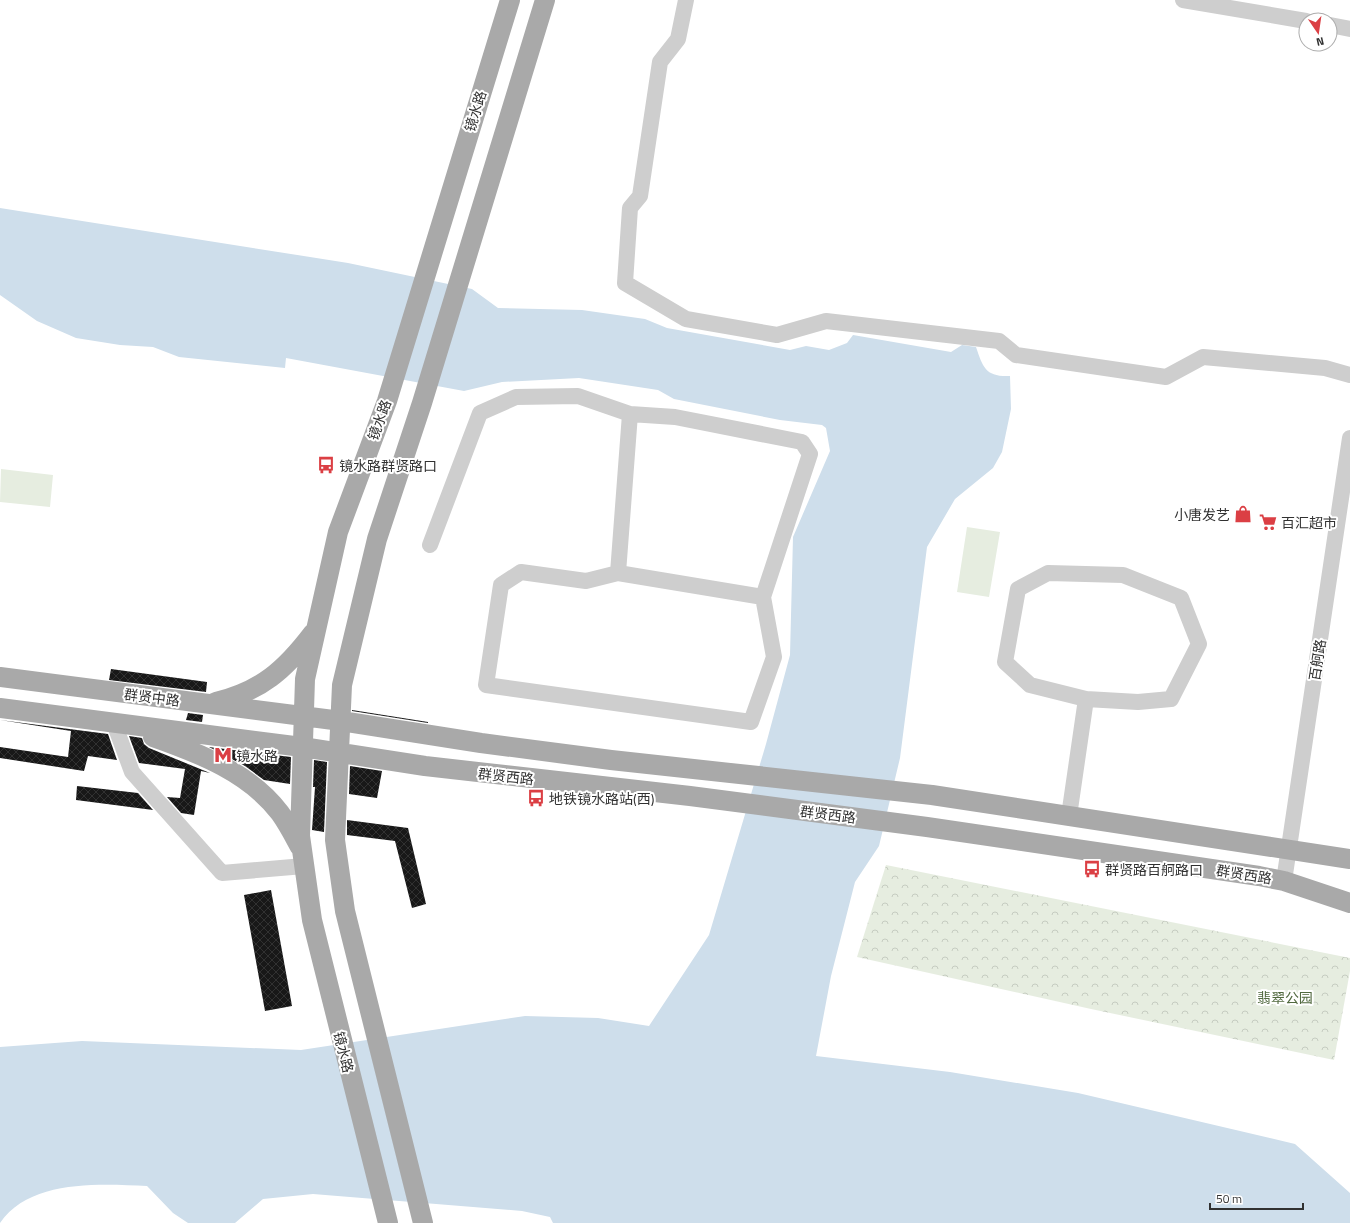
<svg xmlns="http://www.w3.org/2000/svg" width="1350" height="1223" font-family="'Titillium Web','Noto Sans SC',sans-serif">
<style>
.park{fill:url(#park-crowns)}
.pitch{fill:#e6ede0}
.water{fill:#cedeeb}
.building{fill:url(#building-cross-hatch)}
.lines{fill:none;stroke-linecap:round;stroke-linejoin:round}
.minor{stroke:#cecece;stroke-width:16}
.major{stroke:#a9a9a9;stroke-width:20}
.labels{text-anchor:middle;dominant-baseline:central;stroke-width:4;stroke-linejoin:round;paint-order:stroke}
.street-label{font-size:14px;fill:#313131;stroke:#fff}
.poi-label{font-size:14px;fill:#313131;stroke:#fff;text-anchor:start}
.park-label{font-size:14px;fill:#526a40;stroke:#fff}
</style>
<defs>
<pattern id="park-crowns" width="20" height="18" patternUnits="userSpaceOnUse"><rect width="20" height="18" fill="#e6ede0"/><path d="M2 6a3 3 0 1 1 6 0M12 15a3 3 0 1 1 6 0" fill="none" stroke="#c6ccc1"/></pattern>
<pattern id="building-cross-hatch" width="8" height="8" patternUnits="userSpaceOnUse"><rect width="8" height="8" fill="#181818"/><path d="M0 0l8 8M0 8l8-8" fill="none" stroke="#313131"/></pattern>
</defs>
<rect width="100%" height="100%" fill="#fff"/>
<path class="park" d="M886,865L1350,958V971L1334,1060L1091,1009L857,957Z"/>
<path class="pitch" d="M1,469L53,475L50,507L0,502Z
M967,527L1000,532L989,597L957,592Z"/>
<path class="water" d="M0,208L348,263L472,289L498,308L582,310L645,319L667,328L790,350L806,346L829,350L847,343L853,335L951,352L962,345L976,347C983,368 986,377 1010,376L1011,409L1002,452L993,468L955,499L927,547L900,758L879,846L855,882L831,976L816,1056L950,1072L1078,1093L1295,1144L1350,1193V1223H553L550,1217L522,1211L313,1194L263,1199L235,1223H188L173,1213L147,1186C100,1184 30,1179 0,1223V1047L82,1041L301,1050L525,1016L598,1018L649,1026L709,935L766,744L790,655L793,537L830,451L826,428L822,425L780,420L674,399L658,390L579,378L502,382L464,391L286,358L285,368L179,357L153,347L120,345L76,338L37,321L0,295Z"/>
<path class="building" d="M111,669L207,682L206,692L109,680Z
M352,710L428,722V723L352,711Z
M188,713L203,715L202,722L186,720Z
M0,720L108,734L117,760L88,756L84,771L0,758V747L68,757L71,731Z
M129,736L142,738L144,744L149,748L210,773L201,771L194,815L181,813L167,797L180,798L185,769L139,763Z
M209,747L291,757L290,784L264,780L245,766Z
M314,760L327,762L324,832L312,830L315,787H313Z
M350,766L382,771L377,798L349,794Z
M77,786L138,793L153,810L76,800Z
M347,820L408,828L426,904L412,908L395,841L347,835Z
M271,890L292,1006L265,1011L244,895Z"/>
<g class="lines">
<path class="minor" d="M686,0L678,39L660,62L640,196L630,208L625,283L686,319L777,335L826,321L999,341L1016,355L1166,377L1203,357L1325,368L1350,375
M1183,0L1306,21
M1330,25L1350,29
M430,545L480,413L516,397L578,396L630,414L675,417L802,442L810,454L763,597
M521,572L586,581L618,573L763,597L774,657L751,722L486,685L501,585Z
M618,573L630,414
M1048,573L1123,575L1181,598L1199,644L1171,699L1138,702L1086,699L1030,685L1005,662L1018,589Z
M114,723L132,772L222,873L304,866
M1069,816L1086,699
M1284,881L1350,438"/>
<path class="major" d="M0,677L341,721L481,743L611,760L932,795L1350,859
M216,702C261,691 285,670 313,633
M0,708L302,747L425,766L690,796L927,827L1259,876L1284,881L1350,903
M153,737C199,753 250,773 280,813C288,824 294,836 300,847
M388,1223L312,920L300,836L305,679L338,532L387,401L510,0
M423,1223L345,911L335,840L342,685L377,539L422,403L545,0"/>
</g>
<defs>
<g id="bus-bare" transform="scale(1.38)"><path d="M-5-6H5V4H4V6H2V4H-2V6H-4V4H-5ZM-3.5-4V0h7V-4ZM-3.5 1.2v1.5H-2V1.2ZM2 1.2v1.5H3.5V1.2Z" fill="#db3f44" stroke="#fff" stroke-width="2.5" paint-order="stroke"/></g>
<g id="shop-bare" transform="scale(1.38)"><path d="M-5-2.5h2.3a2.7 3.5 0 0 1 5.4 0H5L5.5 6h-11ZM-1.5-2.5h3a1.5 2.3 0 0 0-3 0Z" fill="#db3f44" stroke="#fff" stroke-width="2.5" paint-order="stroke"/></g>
<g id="supermarket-bare" transform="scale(1.38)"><path d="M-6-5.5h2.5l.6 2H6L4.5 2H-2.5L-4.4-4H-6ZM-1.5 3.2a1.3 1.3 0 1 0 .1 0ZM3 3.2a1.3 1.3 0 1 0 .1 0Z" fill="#db3f44" stroke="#fff" stroke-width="2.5" paint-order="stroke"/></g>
<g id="metro-bare" transform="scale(1.38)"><path d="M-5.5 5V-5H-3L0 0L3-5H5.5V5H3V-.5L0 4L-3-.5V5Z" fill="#db3f44" stroke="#fff" stroke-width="2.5" paint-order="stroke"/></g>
</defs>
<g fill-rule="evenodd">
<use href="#bus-bare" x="326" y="465"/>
<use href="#shop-bare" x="1243" y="514"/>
<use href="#supermarket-bare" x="1268" y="522"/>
<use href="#metro-bare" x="223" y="755"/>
<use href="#bus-bare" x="536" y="798"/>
<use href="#bus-bare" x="1092" y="869"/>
</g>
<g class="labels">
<g class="street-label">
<text transform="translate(475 111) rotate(-73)">镜水路</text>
<text transform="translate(379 420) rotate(-70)">镜水路</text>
<text transform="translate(1317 660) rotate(-81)">百舸路</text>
<text transform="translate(152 697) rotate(7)">群贤中路</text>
<text transform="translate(506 776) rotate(6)">群贤西路</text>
<text transform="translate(828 814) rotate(7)">群贤西路</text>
<text transform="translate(1244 874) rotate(9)">群贤西路</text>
<text transform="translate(344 1052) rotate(76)">镜水路</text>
</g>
<g class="poi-label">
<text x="339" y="465">镜水路群贤路口</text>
<text x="1230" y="514" text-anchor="end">小唐发艺</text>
<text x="1281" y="522">百汇超市</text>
<text x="236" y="755">镜水路</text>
<text x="549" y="798">地铁镜水路站(西)</text>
<text x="1105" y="869">群贤路百舸路口</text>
</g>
<g class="park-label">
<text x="1285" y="997">翡翠公园</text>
</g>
</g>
<g transform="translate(1318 32) rotate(167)"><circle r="19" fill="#ffffff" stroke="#adadad"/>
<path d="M0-3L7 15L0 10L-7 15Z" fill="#db3f44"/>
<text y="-6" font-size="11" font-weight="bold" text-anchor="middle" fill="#313131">N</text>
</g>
<path d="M1210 1203v6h93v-6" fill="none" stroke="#313131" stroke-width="2"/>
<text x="1216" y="1203" font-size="12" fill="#313131" stroke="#ffffff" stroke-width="3" paint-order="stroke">50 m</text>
</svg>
